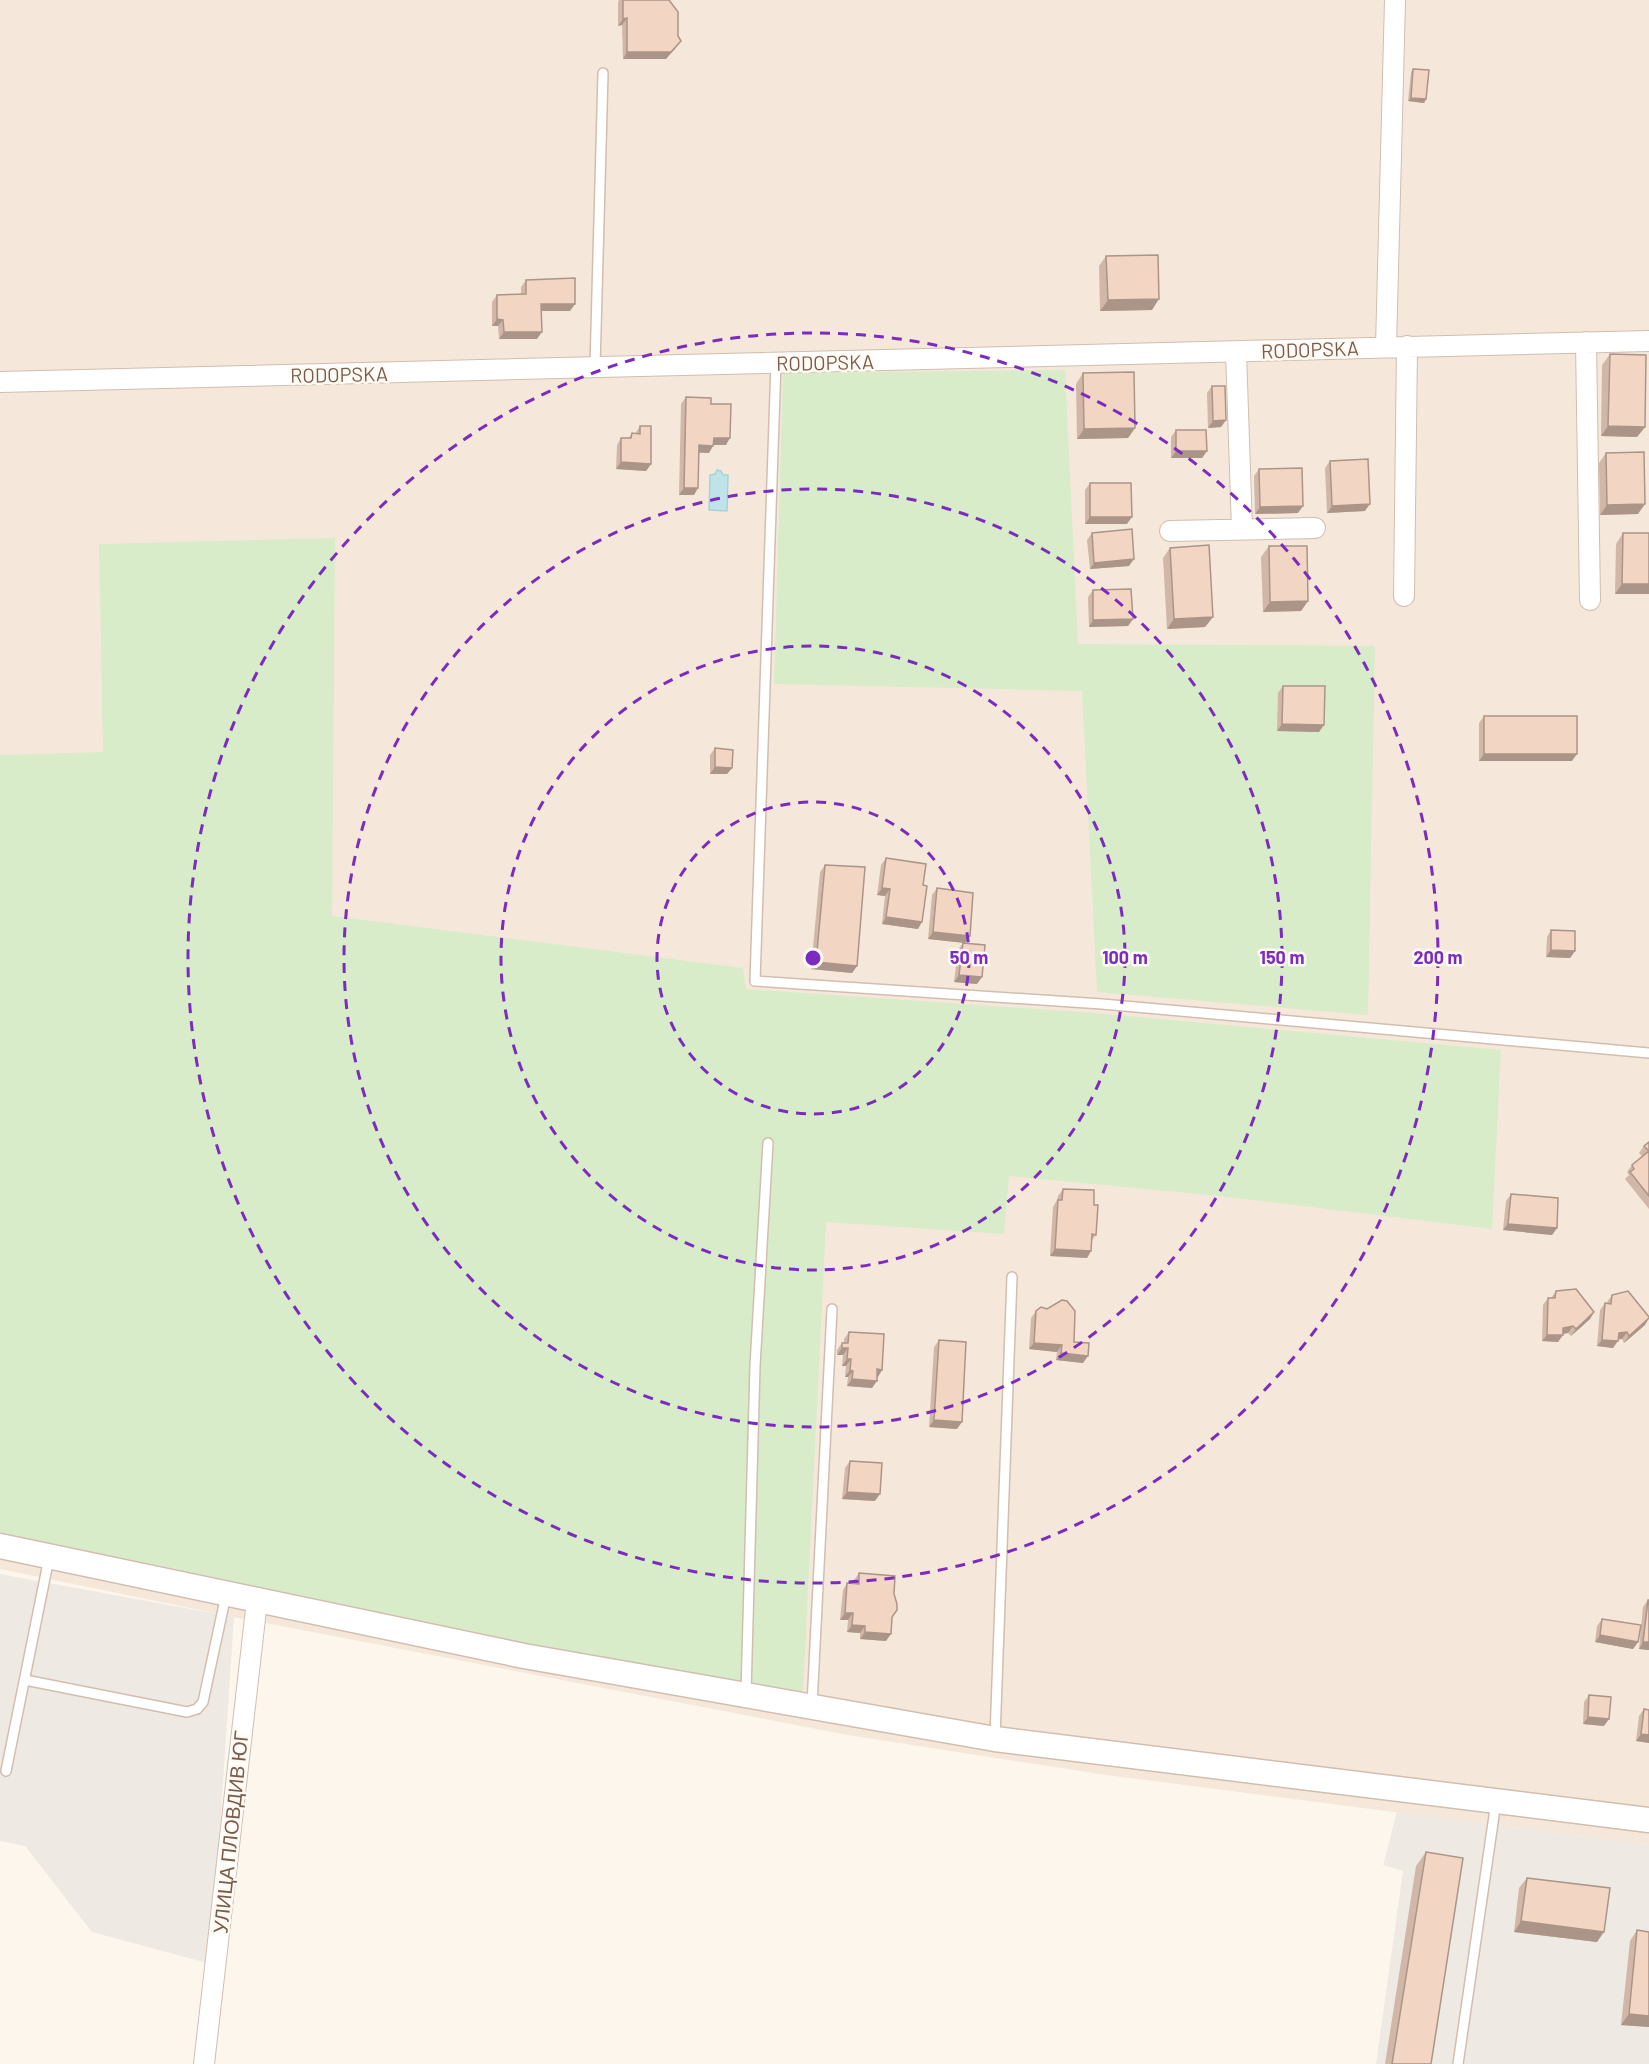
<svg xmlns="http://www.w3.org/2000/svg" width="1649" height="2064" font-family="Barlow,sans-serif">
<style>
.residential{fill:#f5e8da}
.industrial{fill:#efe9e4}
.green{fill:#d8ecc9}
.water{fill:#bfe3e8;stroke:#a5d3da;stroke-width:1.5}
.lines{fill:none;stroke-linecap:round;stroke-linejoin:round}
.service-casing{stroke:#d1beb0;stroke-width:12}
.minor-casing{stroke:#d1beb0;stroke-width:22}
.tertiary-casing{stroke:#d1beb0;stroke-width:27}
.service{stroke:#fff;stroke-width:9}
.minor{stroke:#fff;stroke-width:20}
.tertiary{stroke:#fff;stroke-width:24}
.wall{fill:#d1b7a8}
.shaded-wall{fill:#aa9588}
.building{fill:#f3d5c3;stroke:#aa9588;stroke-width:1.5}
.ring{fill:none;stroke:#7b2cbf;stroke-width:3;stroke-dasharray:10 8}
.labels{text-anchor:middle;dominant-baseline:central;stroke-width:5;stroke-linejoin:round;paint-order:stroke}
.street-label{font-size:20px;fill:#7a5c4d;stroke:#fffaf3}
.centre{fill:#7b2cbf;stroke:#fffaf3;stroke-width:3}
.ring-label{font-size:18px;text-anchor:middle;font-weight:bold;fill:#7b2cbf;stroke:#fffaf3;stroke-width:5;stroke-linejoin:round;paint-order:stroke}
</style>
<rect width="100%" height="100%" fill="#fdf6ec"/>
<path class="residential" d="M0,0H1649V1845L1099,1774L848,1735L234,1617L0,1569Z"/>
<path class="industrial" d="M0,1574L234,1617L211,1964L92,1932L25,1846L0,1841Z
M1397,1812L1649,1845V2064H1376L1403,1871L1383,1865Z"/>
<path class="green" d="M1065,370L1078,644L1375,646L1368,1015L1097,992L1082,691L774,684L783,373Z
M335,538L332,916L743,968L746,989L1095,1013L1501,1050L1492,1229L1220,1196L1009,1176L1004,1234L826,1222L803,1693L511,1640L0,1532V755L103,752L99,544Z"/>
<path class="water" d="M717,470L721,471L723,475H728L727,511L709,510L710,475L715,474Z"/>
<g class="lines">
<g class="service-casing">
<path id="service" d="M776,363L755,981L1102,1004L1649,1053
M595,367L603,73
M25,1680L187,1712L197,1709L203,1702L226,1595
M746,1693L755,1366L768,1143
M812,1705L832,1309
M995,1737L1012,1277
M6,1771L49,1558
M1458,2064L1496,1802"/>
</g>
<g class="minor-casing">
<path id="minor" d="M1586,342L1590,600
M1386,347L1395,0
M1236,352L1242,529
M0,382L1649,341
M1170,531L1315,528
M1404,596L1407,346
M204,2064L257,1601"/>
</g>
<g class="tertiary-casing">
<path id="tertiary" d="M0,1546L524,1656L995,1739L1649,1820"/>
</g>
<use href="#service" class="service"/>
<use href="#minor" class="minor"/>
<use href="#tertiary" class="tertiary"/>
</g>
<path class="wall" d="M619,0H669L678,36L676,48L666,59H623L622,25L618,26V2Z
M1413,69L1426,99L1424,103L1408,101L1411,72Z
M1106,256L1152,310L1100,311L1099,266Z
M526,280L570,311H541L537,339H499L498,326H492V302L497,295L521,294V287Z
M1610,354L1645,427L1637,437L1601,436L1602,365Z
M1083,373L1135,428L1128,438L1077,439L1076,384Z
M1212,386L1226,420L1221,427L1208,428L1207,393Z
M686,397L711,404L726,445H713L709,453H699L694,495H679L681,404Z
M640,426L651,464L646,471L616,469L617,445L621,438H629L632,433L635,434Z
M1176,430L1207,451L1202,458H1171V437Z
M1606,453L1638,514L1600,515L1599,463Z
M1330,461L1365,511L1327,513L1325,468Z
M1259,469L1298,513L1255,514L1254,476Z
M1090,483L1127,524H1085V490Z
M1092,533L1129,566L1090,569L1087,540Z
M1623,533L1649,594H1615L1616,544Z
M1269,546L1308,601L1301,611L1263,612L1261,557Z
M1170,548L1213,617L1205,627L1167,629L1163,558Z
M1093,590L1133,619L1128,626L1089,627L1088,597Z
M1283,686L1319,732L1277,731L1278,693Z
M1484,716L1572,761H1479V723Z
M715,748L732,768L727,774H710V755Z
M886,858L918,929L882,924L885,896L877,895L881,865Z
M825,865L857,966L852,973L811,969L820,872Z
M937,888L970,936L965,943L928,939L932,895Z
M1551,930L1575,951L1570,958L1546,957L1547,937Z
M963,943L977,984L954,982L958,950Z
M1649,1142V1209L1625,1179L1629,1175L1627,1172L1632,1165L1643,1157L1639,1153L1644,1146Z
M1063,1189L1094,1205L1096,1235L1092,1240L1091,1251L1087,1258L1050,1256L1053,1207L1057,1200L1058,1196Z
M1511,1194L1557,1228L1552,1235L1503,1230L1506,1201Z
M1556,1291L1594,1312L1590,1319L1571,1336L1568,1333L1563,1334L1558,1342L1542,1341L1543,1305L1548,1298H1551Z
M1612,1295L1645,1325L1624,1343L1622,1339H1618L1613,1348L1597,1346L1600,1310L1605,1303L1607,1304V1302Z
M1036,1311L1074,1342L1083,1363L1056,1360L1057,1352L1029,1349L1031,1318Z
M849,1332L878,1377L872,1388L847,1386L848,1377H845L846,1366H842L843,1355H837V1350L842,1343H844V1339Z
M939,1340L957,1429L929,1427L934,1347Z
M850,1461L875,1501L842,1499L845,1468Z
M859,1573L892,1617L886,1641L860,1639V1633L847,1632L848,1620H840L843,1590L847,1583L854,1584V1580Z
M1648,1600H1649V1650L1639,1649L1643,1607Z
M1602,1619L1638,1642L1633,1649L1595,1642L1597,1626Z
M1589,1695L1604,1726L1583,1724L1584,1702Z
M1644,1709L1649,1710V1743L1636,1741L1639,1716Z
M1426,1852L1431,2064H1385L1416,1866Z
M1527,1878L1597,1942L1514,1932L1519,1888Z
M1637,1930L1649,1932V2027L1621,2025L1630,1941Z"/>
<path class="shaded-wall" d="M627,18L622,25L618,26L623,19Z
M681,41L666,59H623L627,52Z
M1411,98L1426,99L1424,103L1408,101Z
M1159,299L1152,310L1100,311L1108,300Z
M541,304H575L570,311H536Z
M497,319L503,320L498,326H492Z
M504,332H542L537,339H499Z
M1226,420L1221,427L1208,428L1213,421Z
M1608,426L1645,427L1637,437L1601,436Z
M1135,428L1128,438L1077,439L1084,429Z
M714,438H730L726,445H709Z
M699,445L713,446L709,453L694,452Z
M1176,451H1207L1202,458H1171Z
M621,462L651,464L646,471L616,469Z
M684,488H698L694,495H679Z
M1370,504L1365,511L1327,513L1332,506Z
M1645,504L1638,514L1600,515L1607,505Z
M1303,506L1298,513L1255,514L1260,507Z
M1090,517H1132L1127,524H1085Z
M1134,559L1129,566L1090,569L1094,563Z
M1622,584H1649V594H1615Z
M1308,601L1301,611L1263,612L1270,602Z
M1213,617L1205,627L1167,629L1174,619Z
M1133,619L1128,626L1089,627L1093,620Z
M1282,724L1324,725L1319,732L1277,731Z
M1484,754H1577L1572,761H1479Z
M715,767L732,768L727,774H710Z
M882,888L890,889L885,896L877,895Z
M886,917L922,922L918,929L882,924Z
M933,932L970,936L965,943L928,939Z
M1551,950L1575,951L1570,958L1546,957Z
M816,962L857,966L852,973L811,969Z
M959,975L982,977L977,984L954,982Z
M1508,1224L1557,1228L1552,1235L1503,1230Z
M1055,1249L1091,1251L1087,1258L1050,1256Z
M1594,1312L1590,1319L1571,1336L1576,1329Z
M1649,1318L1645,1325L1624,1343L1629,1336Z
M1573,1326L1568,1333L1558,1335L1563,1328Z
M1627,1332L1622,1339L1614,1340L1619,1333Z
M1547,1335H1563L1558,1342L1542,1341Z
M1602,1340L1618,1341L1613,1348L1597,1346Z
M1034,1343L1062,1345L1057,1352L1029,1349Z
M842,1348H848L843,1355H837Z
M1061,1353L1088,1356L1083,1363L1056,1360Z
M847,1359H851L846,1366H842Z
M877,1369L882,1370L878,1377L873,1376Z
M850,1370L853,1371L848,1377H845Z
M852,1379L877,1381L872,1388L847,1386Z
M934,1420L962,1422L957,1429L929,1427Z
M847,1492L880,1494L875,1501L842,1499Z
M845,1613H853L848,1620H840Z
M852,1625L865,1626L860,1633L847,1632Z
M865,1632L891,1634L886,1641L860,1639Z
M1600,1635L1638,1642L1633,1649L1595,1642Z
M1643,1642H1649V1650L1639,1649Z
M1588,1717L1609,1719L1604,1726L1583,1724Z
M1641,1734L1649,1735V1743L1636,1741Z
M1521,1921L1604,1932L1597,1942L1514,1932Z
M1629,2014L1649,2016V2027L1621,2025Z"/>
<path class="building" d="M623,0H669L678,12V36L681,41L671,52H627V18L623,19Z
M1413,69L1429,70L1426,99L1411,98Z
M1158,255L1159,299L1108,300L1106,256Z
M575,278V304H541L542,332H504L503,320L497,319V295L526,294V280Z
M1610,354L1646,355L1645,427L1608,426Z
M1134,372L1135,428L1084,429L1083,373Z
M1212,386H1225L1226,420L1213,421Z
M686,397L711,398V404H731L730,438H714L713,446L699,445L698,488H684Z
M640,426H651V464L621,462V438H631L632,433L640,434Z
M1176,430H1206L1207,451H1176Z
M1644,452L1645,504L1607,505L1606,453Z
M1368,459L1370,504L1332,506L1330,461Z
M1302,468L1303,506L1260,507L1259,469Z
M1090,483H1131L1132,517H1090Z
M1132,529L1134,559L1094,563L1092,533Z
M1623,533H1649V584H1622Z
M1209,545L1213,617L1174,619L1170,548Z
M1269,546H1307L1308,601L1270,602Z
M1131,589L1133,619L1093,620V590Z
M1283,686H1325L1324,725L1282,724Z
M1484,716H1577V754H1484Z
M715,748L733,750L732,768L715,767Z
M886,858L926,864L923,885L927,886L922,922L886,917L890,889L882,888Z
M825,865L865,867L857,966L816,962Z
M937,888L973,893L970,936L933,932Z
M1551,930L1575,931V951L1551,950Z
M963,943L985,945L982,977L959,975Z
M1649,1142V1196L1630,1172L1634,1169L1632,1165L1649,1151L1644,1146Z
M1063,1189L1094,1190V1205H1098L1096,1235L1092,1234L1091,1251L1055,1249L1058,1200H1062Z
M1511,1194L1558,1198L1557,1228L1508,1224Z
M1576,1289L1594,1312L1576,1329L1573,1326L1563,1328V1335H1547L1548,1298H1555L1556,1291Z
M1628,1291L1649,1317V1318L1629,1336L1627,1332L1619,1333L1618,1341L1602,1340L1605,1303L1611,1304L1612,1295Z
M1062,1300L1067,1301L1075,1311L1074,1342L1089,1343L1088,1356L1061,1353L1062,1345L1034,1343L1036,1311L1041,1307L1047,1309Z
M849,1332L884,1334L882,1370L877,1369V1381L852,1379L853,1371L850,1370L851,1359H847L848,1348H842V1343H848Z
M939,1340L966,1342L962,1422L934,1420Z
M850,1461L882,1463L880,1494L847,1492Z
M859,1573L895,1576L894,1594L897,1604V1610L892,1617L891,1634L865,1632V1626L852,1625L853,1613H845L847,1583L859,1584Z
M1648,1600H1649V1642H1643Z
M1602,1619L1641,1625L1638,1642L1600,1635Z
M1589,1695L1611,1697L1609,1719L1588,1717Z
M1644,1709L1649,1710V1735L1641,1734Z
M1426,1852L1463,1858L1431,2064H1392Z
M1527,1878L1610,1888L1604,1932L1521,1921Z
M1637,1930L1649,1932V2016L1629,2014Z"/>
<g class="ring">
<circle cx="813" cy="958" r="156"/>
<circle cx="813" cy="958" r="312"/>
<circle cx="813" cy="958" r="469"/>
<circle cx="813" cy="958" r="625"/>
</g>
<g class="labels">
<g class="street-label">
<text transform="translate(1310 349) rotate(-2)">RODOPSKA</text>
<text transform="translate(825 362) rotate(-1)">RODOPSKA</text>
<text transform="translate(339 374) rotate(-1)">RODOPSKA</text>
<text transform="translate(230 1832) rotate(-84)">УЛИЦА ПЛОВДИВ ЮГ</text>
</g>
</g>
<circle cx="813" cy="958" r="9" class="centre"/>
<g class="ring-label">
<text x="969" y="964">50 m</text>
<text x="1125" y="964">100 m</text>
<text x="1282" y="964">150 m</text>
<text x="1438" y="964">200 m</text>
</g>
</svg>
